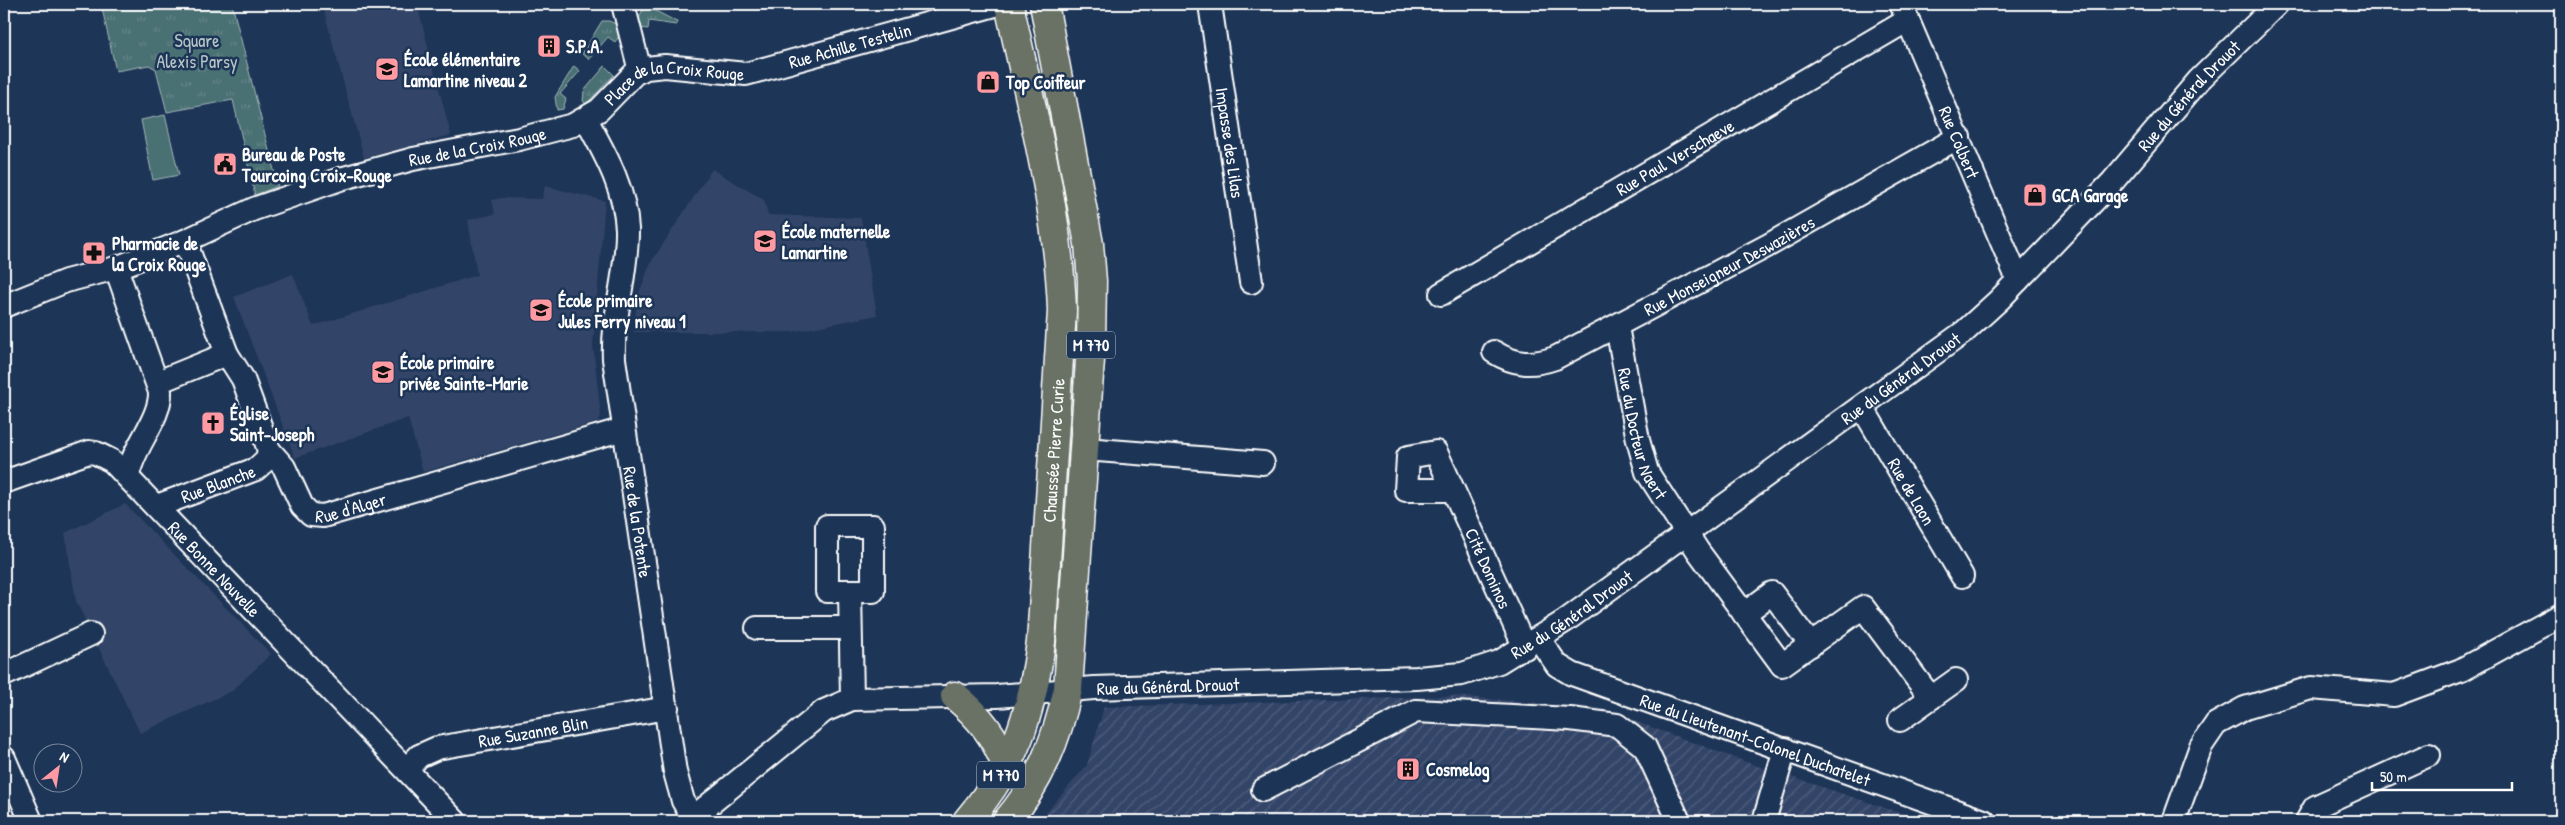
<svg xmlns="http://www.w3.org/2000/svg" width="2565" height="825" font-family="'Patrick Hand',sans-serif">
<style>
.built{fill:#334467}
.industrial{fill:url(#industrial-furrows)}
.grass{fill:url(#grass-tufts);stroke:#a4b8b9}
.pitch{fill:#4a7073;stroke:#a4b8b9}
.lines{fill:none;stroke-linecap:round;stroke-linejoin:round}
.minor-casing{stroke:#fff;stroke-width:26}
.major-casing{stroke:#fff;stroke-width:31}
.minor{stroke:#1d3557;stroke-width:22}
.major{stroke:#6a7266;stroke-width:28}
.labels{text-anchor:middle;dominant-baseline:central;stroke-width:5;stroke-linejoin:round;paint-order:stroke}
.shield{fill:#1d3557;stroke:#bbc2cd;stroke-width:1}
.shield-label{font-size:16px;font-weight:bold;fill:#fff}
.park-label{font-size:18px;fill:#b7c6c7;stroke:#1d3557}
.poi-label{font-size:18px;font-weight:bold;fill:#fff;stroke:#1d3557;text-anchor:start}
.street-label{font-size:18px;fill:#fff;stroke:#1d3557}
</style>
<defs>
<pattern id="industrial-furrows" width="10" height="10" patternUnits="userSpaceOnUse" patternTransform="scale(1.25)"><rect width="10" height="10" fill="#334467"/><path d="M-1 1l2-2M0 10L10 0M9 11l2-2" fill="none" stroke="#52607e"/></pattern>
<pattern id="grass-tufts" width="24" height="20" patternUnits="userSpaceOnUse" patternTransform="scale(1.25)"><rect width="24" height="20" fill="#4a7073"/><path d="M3 7l-1-3M5 7V3M7 7l1-3M15 17l-1-3M17 17v-4M19 17l1-3" fill="none" stroke="#658588"/></pattern>
</defs>
<rect width="100%" height="100%" fill="#1d3557"/>
<filter id="ink" filterUnits="userSpaceOnUse"><feTurbulence type="fractalNoise" baseFrequency=".02" numOctaves="2"/><feDisplacementMap in="SourceGraphic" scale="10" xChannelSelector="R" yChannelSelector="G"/><feConvolveMatrix kernelMatrix="1 2 1 2 8 2 1 2 1" color-interpolation-filters="sRGB"/></filter>
<g filter="url(#ink)">
<path class="built" d="M322,4H417L451,135L364,158Z
M712,169L764,200L768,215L861,218L877,315L792,332H634L637,299L650,264Z
M545,186L605,201L593,345L601,416L598,422L423,472L408,418L295,458L234,297L293,274L313,326L477,275L468,220L495,214L492,200L501,198L542,199Z
M125,504L271,654L232,691L140,733L76,601L65,533Z"/>
<path class="industrial" d="M1453,696L1599,708L1749,763L1925,821H1039L1087,765L1104,707Z"/>
<path class="grass" d="M101,4H232L278,186L255,195L233,100L167,112L156,69L149,65L116,71Z
M650,8L677,22L676,25L649,21L648,29L640,28L639,18L642,11Z
M602,21H609L616,24L620,35L615,42L608,37L589,59L582,54Z
M574,66L580,71L560,94L566,99L563,109L557,110L555,97Z
M605,66L614,75L586,104L583,101L584,91Z"/>
<path class="pitch" d="M165,115L179,175L153,180L141,120Z"/>
<g class="lines">
<g class="minor-casing">
<g id="minor">
<path d="M623,4L640,71"/>
<path id="s1" d="M1210,4L1251,282"/>
<path id="s2" d="M1901,4L2018,280"/>
<path id="s3" d="M586,119C605,154 625,188 627,229C628,272 612,315 614,359L675,772L683,801L693,818"/>
<path id="s4" d="M185,241L227,354L243,379L269,450L284,467L302,506L311,515L323,516L624,429"/>
<path d="M116,268L160,392C161,419 132,448 128,476"/>
<path id="s5" d="M1441,294L1908,20"/>
<path id="s6" d="M4,306L66,281L116,268L185,241L254,209L340,179L413,159L519,139L573,125L599,110L635,73L646,68L665,66L746,74L999,4"/>
<path id="s7" d="M1617,327L1638,440L1647,472L1698,551L1782,665L1863,607L1931,698"/>
<path id="s8" d="M1494,352C1515,365 1532,366 1555,358L1767,246L1959,137"/>
<path d="M158,382L227,354"/>
<path id="s9" d="M1862,407L1962,576"/>
<path d="M1085,449L1263,463"/>
<path id="s10" d="M4,482L89,452L96,453L112,461L455,821"/>
<path id="s11" d="M1453,490H1406L1408,457L1436,452L1525,648"/>
<path id="s12" d="M157,506L256,469L267,459L269,450"/>
<rect x="827" y="526" width="46" height="65"/>
<path d="M850,591L852,699"/>
<path d="M1744,614L1772,593L1811,645"/>
<path d="M757,628H850"/>
<path id="s13" d="M1539,639L1557,665L1572,674L1984,821"/>
<path d="M4,675L91,634"/>
<path d="M1900,720L1956,680"/>
<path d="M4,758L31,821"/>
<path id="s14" d="M407,769L419,756L437,748L667,708"/>
<path d="M1263,790L1416,711L1570,719L1617,725L1645,747L1679,821"/>
<path id="s15" d="M689,821L824,711L852,699L997,696L1094,688L1417,678L1462,674L1499,662L1565,621L1964,332L1999,300L2113,181L2199,80L2277,4"/>
<path d="M1764,821L1785,749"/>
<path d="M2174,821L2201,746L2216,724L2245,708L2311,688L2394,695L2461,670L2561,615"/>
<path d="M2307,821L2315,807L2429,755"/>
</g>
</g>
<g class="major-casing">
<g id="major">
<path d="M955,696C979,716 996,737 1006,766"/>
<path id="s16" d="M967,821C1016,763 1031,717 1041,642L1062,311C1059,211 1030,102 1009,4"/>
<path d="M1007,821C1040,782 1057,739 1068,689L1091,345L1092,281L1089,244L1044,4"/>
</g>
</g>
<use href="#minor" class="minor"/>
<use href="#major" class="major"/>
</g>
</g>
<defs>
<g id="building-square" transform="scale(1.25)"><rect x="-9" y="-9" width="18" height="18" rx="4" fill="#ff9aa2" stroke="#1d3557"/><path d="M-4-6H4V6H1V3H-1V6H-4ZM-2.5-4.3h1.7v1.8h-1.7ZM.8-4.3h1.7v1.8H.8ZM-2.5-1h1.7V.8h-1.7ZM.8-1h1.7V.8H.8Z" fill="#111"/></g>
<g id="school-square" transform="scale(1.25)"><rect x="-9" y="-9" width="18" height="18" rx="4" fill="#ff9aa2" stroke="#1d3557"/><path d="M0-5L7-2L0 1L-7-2ZM-4 1L0 2.5L4 1V4Q0 6-4 4Z" fill="#111"/></g>
<g id="shop-square" transform="scale(1.25)"><rect x="-9" y="-9" width="18" height="18" rx="4" fill="#ff9aa2" stroke="#1d3557"/><path d="M-5-2.5h2.3a2.7 3.5 0 0 1 5.4 0H5L5.5 6h-11ZM-1.5-2.5h3a1.5 2.3 0 0 0-3 0Z" fill="#111"/></g>
<g id="civic-square" transform="scale(1.25)"><rect x="-9" y="-9" width="18" height="18" rx="4" fill="#ff9aa2" stroke="#1d3557"/><path d="M-.6-6.5H3V-4.5H.6V-3L4-1V1h2V6H-6V1h2V-1L-.6-3ZM-1.2 2.5V6h2.4V2.5Z" fill="#111"/></g>
<g id="pharmacy-square" transform="scale(1.25)"><rect x="-9" y="-9" width="18" height="18" rx="4" fill="#ff9aa2" stroke="#1d3557"/><path d="M-2-6h4v4h4v4h-4v4h-4v-4h-4v-4h4Z" fill="#111"/></g>
<g id="church-square" transform="scale(1.25)"><rect x="-9" y="-9" width="18" height="18" rx="4" fill="#ff9aa2" stroke="#1d3557"/><path d="M-1.2-6h2.4v3.5h3.3v2.4h-3.3V6h-2.4V-.1h-3.3v-2.4h3.3Z" fill="#111"/></g>
</defs>
<g fill-rule="evenodd">
<use href="#building-square" x="549" y="46"/>
<use href="#school-square" x="387" y="69"/>
<use href="#shop-square" x="988" y="82"/>
<use href="#civic-square" x="225" y="164"/>
<use href="#shop-square" x="2035" y="195"/>
<use href="#school-square" x="765" y="241"/>
<use href="#pharmacy-square" x="94" y="253"/>
<use href="#school-square" x="541" y="310"/>
<use href="#school-square" x="383" y="372"/>
<use href="#church-square" x="213" y="423"/>
<use href="#building-square" x="1408" y="769"/>
</g>
<g class="labels">
<g class="shield">
<rect x="1067" y="331.5" width="48" height="27" rx="4"/>
<rect x="977" y="761.5" width="48" height="27" rx="4"/>
</g>
<g class="shield-label">
<text x="1091" y="345">M 770</text>
<text x="1001" y="775">M 770</text>
</g>
<g class="park-label">
<text x="197" y="40">Square<tspan x="197" dy="21">Alexis Parsy</tspan></text>
</g>
<g class="poi-label">
<text x="566" y="46">S.P.A.</text>
<text x="404" y="59">École élémentaire<tspan x="404" dy="21">Lamartine niveau 2</tspan></text>
<text x="1006" y="82">Top Coiffeur</text>
<text x="242" y="154">Bureau de Poste<tspan x="242" dy="21">Tourcoing Croix-Rouge</tspan></text>
<text x="2052" y="195">GCA Garage</text>
<text x="782" y="231">École maternelle<tspan x="782" dy="21">Lamartine</tspan></text>
<text x="112" y="243">Pharmacie de<tspan x="112" dy="21">la Croix Rouge</tspan></text>
<text x="558" y="300">École primaire<tspan x="558" dy="21">Jules Ferry niveau 1</tspan></text>
<text x="400" y="362">École primaire<tspan x="400" dy="21">privée Sainte-Marie</tspan></text>
<text x="230" y="413">Église<tspan x="230" dy="21">Saint-Joseph</tspan></text>
<text x="1426" y="769">Cosmelog</text>
</g>
<g class="street-label">
<text stroke="none"><textPath href="#s6" startOffset="901">Rue Achille Testelin</textPath></text>
<text stroke="none"><textPath href="#s6" startOffset="716">Place de la Croix Rouge</textPath></text>
<text stroke="none"><textPath href="#s15" startOffset="1751">Rue du Général Drouot</textPath></text>
<text stroke="none"><textPath href="#s2" startOffset="150">Rue Colbert</textPath></text>
<text stroke="none"><textPath href="#s1" startOffset="140">Impasse des Lilas</textPath></text>
<text stroke="none"><textPath href="#s6" startOffset="501">Rue de la Croix Rouge</textPath></text>
<text stroke="none"><textPath href="#s5" startOffset="271">Rue Paul Verschaeve</textPath></text>
<text stroke="none"><textPath href="#s8" startOffset="261">Rue Monseigneur Deswazières</textPath></text>
<text stroke="none"><textPath href="#s15" startOffset="1346">Rue du Général Drouot</textPath></text>
<text stroke="none"><textPath href="#s7" startOffset="110">Rue du Docteur Naert</textPath></text>
<text stroke="none"><textPath href="#s16" startOffset="389">Chaussée Pierre Curie</textPath></text>
<text stroke="none"><textPath href="#s12" startOffset="65">Rue Blanche</textPath></text>
<text stroke="none"><textPath href="#s9" startOffset="98">Rue de Laon</textPath></text>
<text stroke="none"><textPath href="#s4" startOffset="345">Rue d'Alger</textPath></text>
<text stroke="none"><textPath href="#s3" startOffset="414">Rue de la Potente</textPath></text>
<text stroke="none"><textPath href="#s10" startOffset="264">Rue Bonne Nouvelle</textPath></text>
<text stroke="none"><textPath href="#s11" startOffset="236">Cité Dominos</textPath></text>
<text stroke="none"><textPath href="#s15" startOffset="941">Rue du Général Drouot</textPath></text>
<text stroke="none"><textPath href="#s15" startOffset="521">Rue du Général Drouot</textPath></text>
<text stroke="none"><textPath href="#s14" startOffset="135">Rue Suzanne Blin</textPath></text>
<text stroke="none"><textPath href="#s13" startOffset="244">Rue du Lieutenant-Colonel Duchatelet</textPath></text>
</g>
</g>
<rect width="2565" height="825" fill="none" stroke="#1d3557" stroke-width="20"/>
<rect x="10" y="10" width="2545" height="805" fill="none" stroke="#fff" stroke-width="2" filter="url(#ink)"/>
<g transform="translate(58 768) rotate(30)"><circle r="24" fill="#1d3557" stroke="#77869a"/>
<path d="M0-4L9 19L0 12L-9 19Z" fill="#ff9aa2"/>
<text y="-8" font-size="14" font-weight="bold" text-anchor="middle" fill="#ffffff">N</text>
</g>
<path d="M2372 782v8h140v-8" fill="none" stroke="#ffffff" stroke-width="2.5"/>
<text x="2380" y="782" font-size="15" fill="#ffffff" stroke="#1d3557" stroke-width="4" paint-order="stroke">50 m</text>
</svg>
